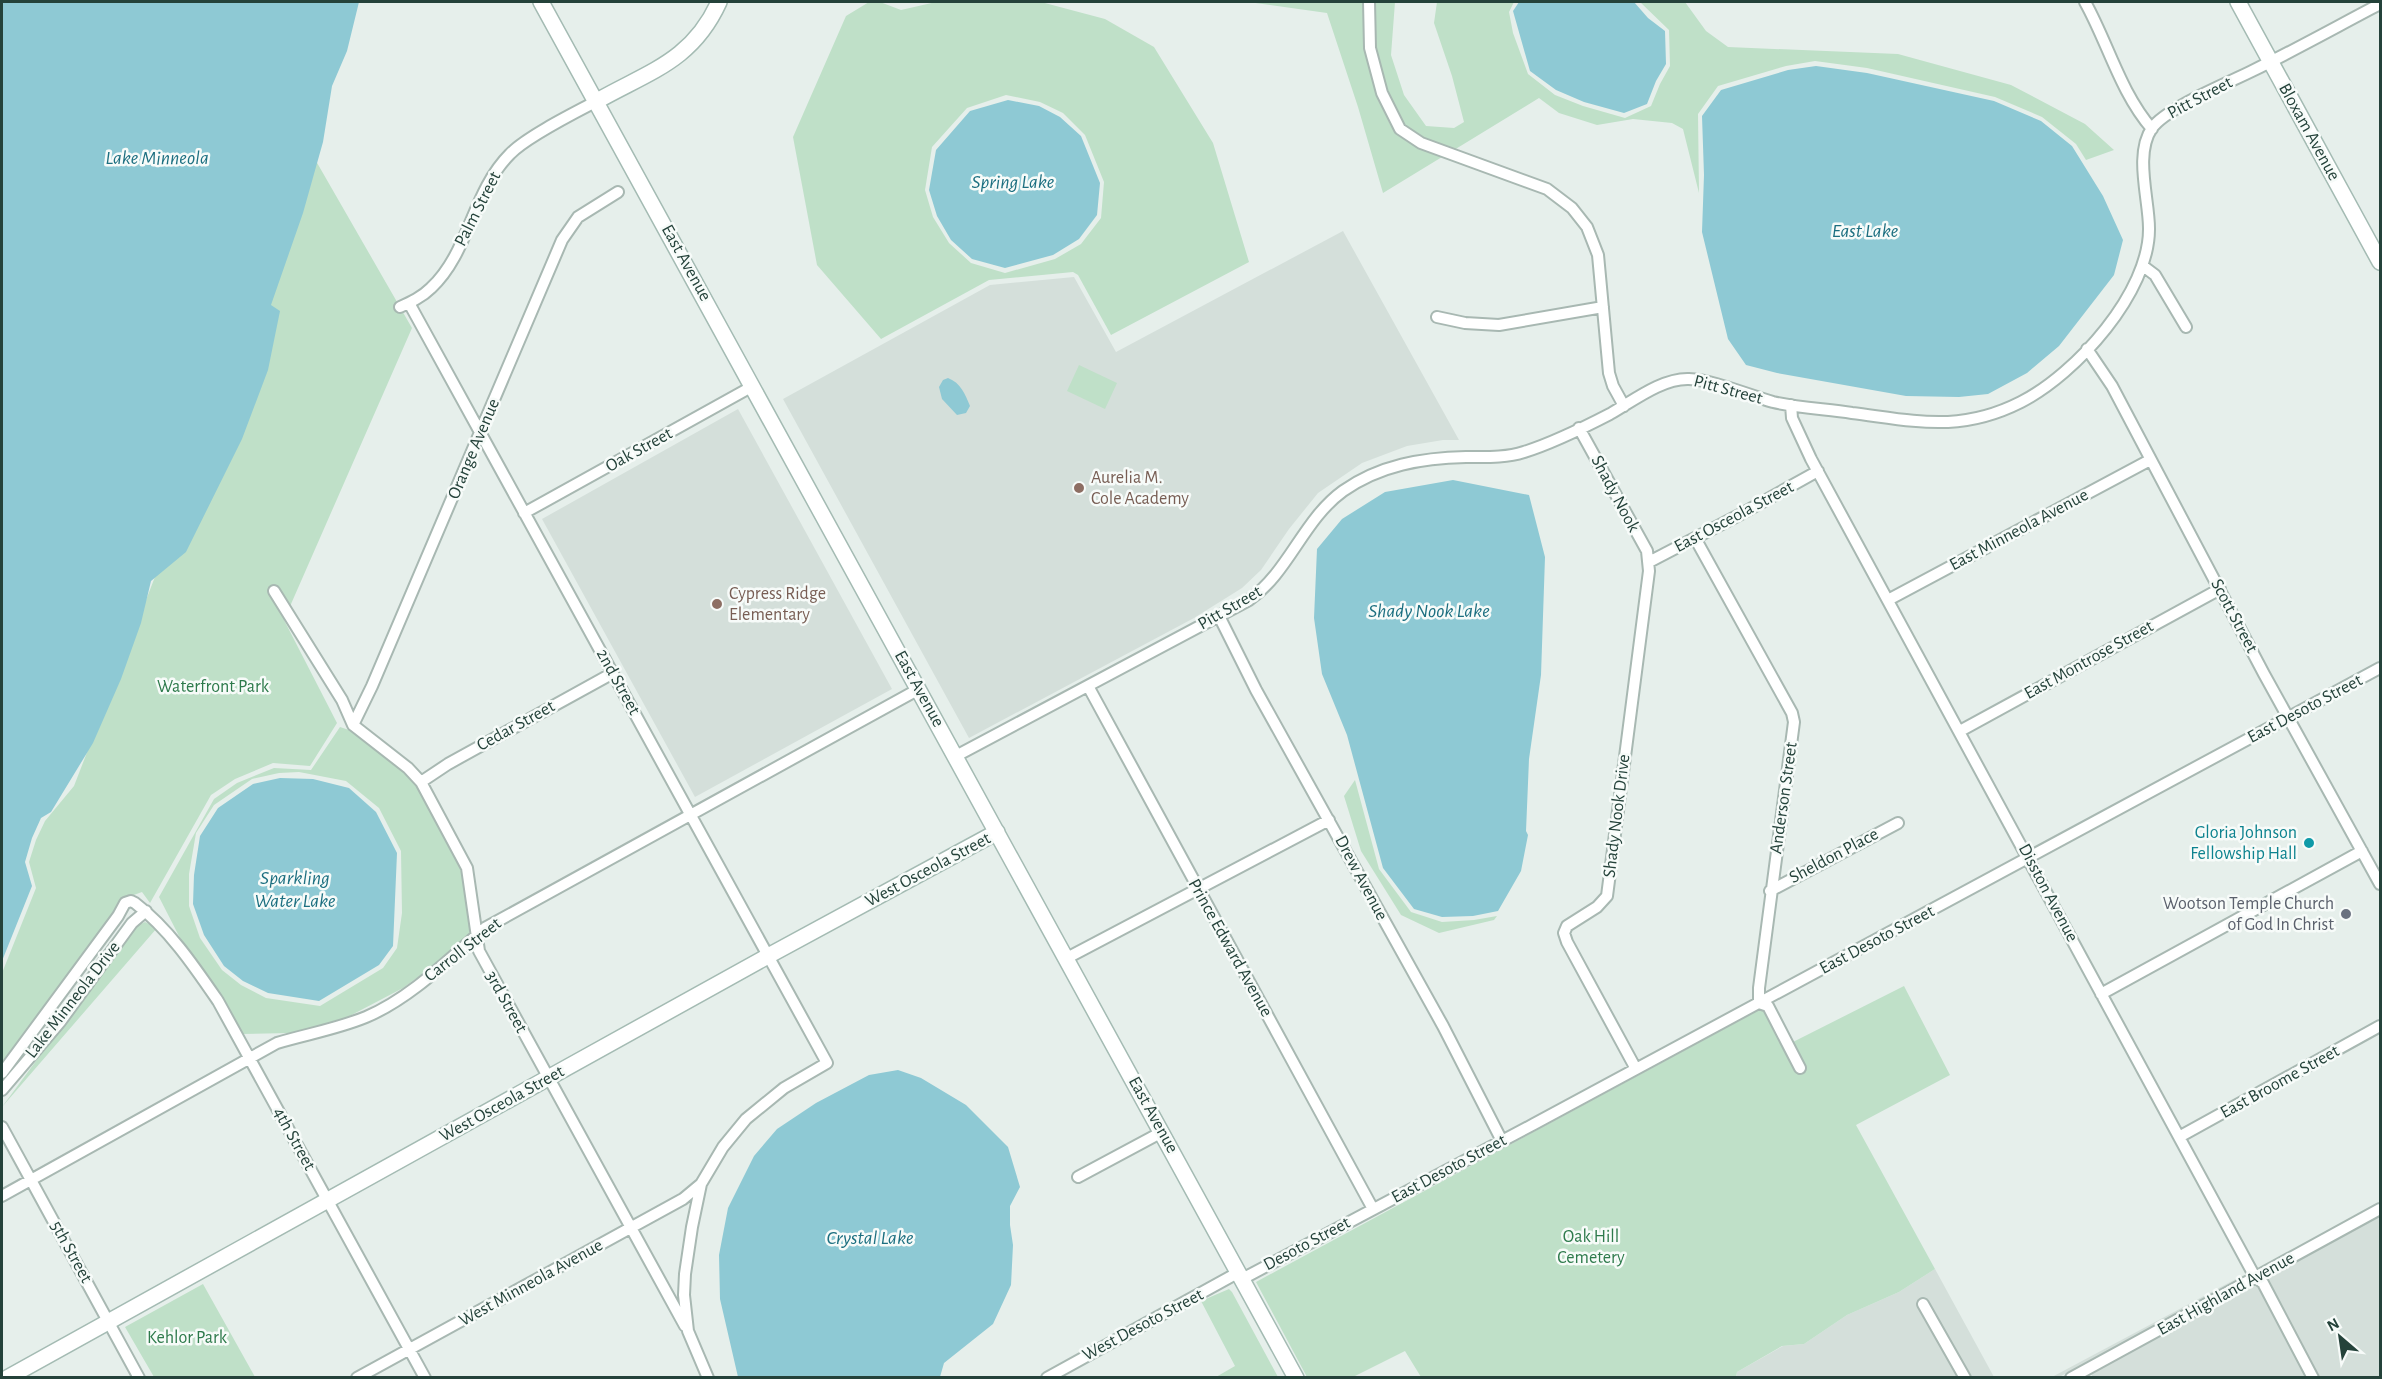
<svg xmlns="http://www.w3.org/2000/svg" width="2382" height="1379" font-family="'Alegreya Sans',sans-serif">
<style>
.built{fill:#d4dfda}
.green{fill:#bfe0c8;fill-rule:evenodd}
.water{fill:#8ec9d4}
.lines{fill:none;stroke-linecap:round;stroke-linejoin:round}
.street-casing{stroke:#a8b8b2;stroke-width:14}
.secondary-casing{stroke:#a4bbb3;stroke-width:18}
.street{stroke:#fff;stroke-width:10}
.secondary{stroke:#fff;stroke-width:15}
.education-dot{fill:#8d6e63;stroke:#f7fbf9;stroke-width:2}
.culture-dot{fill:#0f9aa8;stroke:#f7fbf9;stroke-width:2}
.worship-dot{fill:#6b7280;stroke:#f7fbf9;stroke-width:2}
.labels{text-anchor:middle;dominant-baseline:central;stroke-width:5;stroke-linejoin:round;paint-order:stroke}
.street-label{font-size:18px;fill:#24423a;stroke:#f7fbf9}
.education-label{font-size:18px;fill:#785e54;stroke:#f7fbf9;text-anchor:start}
.park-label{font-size:18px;fill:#2d7a4b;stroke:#f7fbf9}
.culture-label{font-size:18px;fill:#0d838f;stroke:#f7fbf9;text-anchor:end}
.worship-label{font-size:18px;fill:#5b616d;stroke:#f7fbf9;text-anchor:end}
.water-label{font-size:20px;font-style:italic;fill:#1c6f80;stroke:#f7fbf9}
</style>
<rect width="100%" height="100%" fill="#e6efeb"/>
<path class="built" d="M1343,231L1459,440H1443L1407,446L1362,463L1318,493L1289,529L1261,570L1242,588L1194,618L969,738L783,399L990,285L1074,277L1116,352Z
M738,409L892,689L695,797L542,519Z
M2380,1216V1377H2318L2270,1282L2266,1278Z
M1935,1269L1994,1377H1970L1925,1297L1916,1302L1959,1377L1736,1378L1737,1372L1783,1346L1804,1344L1847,1315L1899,1292Z
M2247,1273L2116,1348L2059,1377H2052Z
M2255,1284L2260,1287L2307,1377L2093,1378L2091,1373Z"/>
<path class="green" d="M869,2H880L901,10L936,2H1041L1105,19L1154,47L1213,143L1249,262L1111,335L1078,275L1073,272L989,280L881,339L817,265L793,137L846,16ZM1006,95L1040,102L1063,113L1085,135L1104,182L1101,218L1081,244L1055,259L1005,273L971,263L949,243L933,217L925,190L932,147L967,108Z
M1248,2H1364L1365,49L1377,94L1390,124L1406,141L1442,157L1383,193L1358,107L1327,13Z
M1375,2H1395L1391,55L1404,95L1426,126L1454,128L1464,122L1452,76L1434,23L1437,2H1514L1509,12L1513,33L1528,74L1555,95L1583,106L1625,118L1651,106L1660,84L1670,66L1669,30L1640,2H1685L1706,31L1728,47L1898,54L2011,85L2085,124L2114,150L2086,160L2076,144L2042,117L1995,97L1867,68L1815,61L1786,66L1718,86L1698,114L1699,193L1683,129L1672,123L1633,119L1597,125L1559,113L1539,98L1454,150L1422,138L1403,125L1387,91L1375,47Z
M316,161L412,328L284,620L337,723L310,766L273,763L235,779L211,795L150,903L142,892L120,900L113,913L2,1063V973L36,888L29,862L36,840L45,821L74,786Z
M1079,365L1117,383L1105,409L1067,391Z
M340,727L352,731L404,772L417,785L462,870L470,934L433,966L403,988L342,1020L290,1033L242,1034L210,978L180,938L159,897L214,799L237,783L274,768L311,770ZM299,772L346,781L379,808L401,851L402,913L397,948L383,968L320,1006L266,998L241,985L222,970L200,938L189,906V874L196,833L214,805L252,779L279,773Z
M1355,780L1379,869L1411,912L1442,922L1474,920L1497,916L1494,920L1439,933L1401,915L1361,851L1344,796Z
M145,922L157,928L2,1107L135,927Z
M1904,986L1950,1075L1856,1125L1935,1269L1899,1292L1847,1315L1804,1344L1782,1346L1737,1372L1736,1377H1421L1405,1351L1353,1377H1307L1256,1282L1772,1003L1793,1042Z
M203,1284L255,1377H154L125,1327Z
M1229,1289L1232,1292L1278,1377H1216L1235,1366L1201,1301Z"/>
<path class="water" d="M2,2H359L347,51L332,86L323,142L303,213L271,305L280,311L268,370L242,439L186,552L151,581L141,623L121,679L93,743L51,812L41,818L32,838L25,862L32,886L2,961Z
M1519,2H1634L1648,18L1665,31L1666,64L1656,81L1647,104L1624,113L1584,102L1556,90L1530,71L1513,11Z
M1816,66L1867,73L1994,101L2041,121L2072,146L2103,196L2123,240L2114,275L2059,346L2027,373L1988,394L1959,397L1906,396L1777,373L1746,365L1728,339L1702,232L1704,175L1702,116L1721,90L1788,70Z
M1008,100L1039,106L1060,117L1081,136L1100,183L1097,215L1079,239L1053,255L1005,268L972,259L951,240L937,216L929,190L936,150L970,111Z
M948,378C961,383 965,394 970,406L966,413L957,415L942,399L939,387L943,380Z
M1453,480L1529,495L1545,557L1541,675L1529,759L1526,831L1528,835L1521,871L1498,911L1473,916L1442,917L1414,909L1383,868L1347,735L1322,674L1314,618L1317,549L1342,519L1385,492Z
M280,778L313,779L349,788L376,812L397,853L393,946L379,965L319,1001L268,993L243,981L224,966L204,935L193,904L194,875L200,836L218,808L253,784Z
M898,1070L921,1078L966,1105L1008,1147L1020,1187L1010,1206V1225L1013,1245L1011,1285L993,1324L944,1363L940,1377H738L720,1299L719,1255L728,1208L754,1156L777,1129L816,1103L869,1075Z"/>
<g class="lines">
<g class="street-casing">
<path id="street" d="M1369,2L1370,48L1382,93L1400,129L1421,143L1547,189L1572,208L1587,227L1598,255L1609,373L1613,386L1624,406
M2085,2C2108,43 2120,92 2152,129
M2143,266L2155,275L2186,327
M409,303L827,1063L784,1088L746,1119L723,1147L701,1184L692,1227L685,1274L684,1295L688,1331L708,1378
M400,307C411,302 422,297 431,288C469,253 472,192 510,154C526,137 574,113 597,101
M1437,317L1465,323L1499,325L1603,307
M2087,349L2112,386L2264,674L2380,884
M1791,405L1792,418L1811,459L2255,1277L2263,1283L2313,1378
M1579,428L1647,551L1649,571L1607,896L1597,907L1567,926L1564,933L1567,942L1636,1069
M524,513L753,386
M1695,538L1792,713L1794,722L1759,988V1003L1768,1006L1800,1068
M1649,562L1741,514L1818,471
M274,591L342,700L353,725L408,768L421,782L467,868L479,951L685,1326
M1888,600L2150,460
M1219,616L1256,690L1443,1026L1502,1141
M1088,686L1373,1209
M353,725L372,686L562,240L578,217L618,192
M1960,731L2220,589
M956,756L1249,600C1289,572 1303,520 1343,491C1380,465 1422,458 1466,457C1485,457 1506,458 1524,452C1553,443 1583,428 1610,414C1633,401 1662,378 1689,379C1713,380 1748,395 1773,402C1798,408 1826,409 1852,413C1916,421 1960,433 2021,402C2076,374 2150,292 2149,228C2149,199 2134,154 2152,128C2166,108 2228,83 2252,71C2295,50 2338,26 2380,4
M421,782L448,764L613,673
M1770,891L1898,823
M1067,958L1329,820
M2101,994L2362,851
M2,1073L118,916L125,903L131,901L135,903C169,929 194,966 218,1001L425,1378
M2,1090L60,1022L132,923L146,911
M2,1127L139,1378
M2179,1137L2380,1026
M1078,1177L1162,1132
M2,1196L277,1043C307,1034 337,1029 366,1017C411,998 449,959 485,928L919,689
M1242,1279L1534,1124L2380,668
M1923,1304L1965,1378
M357,1378L683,1199L701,1184
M1047,1378L1239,1272
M2071,1378L2380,1209"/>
</g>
<g class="secondary-casing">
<path id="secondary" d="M541,2L1296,1378
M2238,2L2380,262
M597,101C650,71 692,61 719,2
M7,1378L768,956L997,832"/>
</g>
<use href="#street" class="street"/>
<use href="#secondary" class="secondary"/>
</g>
<g class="education-dot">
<circle cx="1079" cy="488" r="6"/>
<circle cx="717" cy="604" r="6"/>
</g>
<circle class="culture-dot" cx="2309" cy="843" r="6"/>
<circle class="worship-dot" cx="2346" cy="914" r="6"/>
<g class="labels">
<g class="street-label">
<text transform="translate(2200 98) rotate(-28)">Pitt Street</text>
<text transform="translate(2309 132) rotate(61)">Bloxam Avenue</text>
<text transform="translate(478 209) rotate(-63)">Palm Street</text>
<text transform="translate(686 263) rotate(61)">East Avenue</text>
<text transform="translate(1728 390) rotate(15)">Pitt Street</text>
<text transform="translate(474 449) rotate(-67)">Orange Avenue</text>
<text transform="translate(639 450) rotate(-29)">Oak Street</text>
<text transform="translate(1615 494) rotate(62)">Shady Nook</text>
<text transform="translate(1734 517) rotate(-28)">East Osceola Street</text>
<text transform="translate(2019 530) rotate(-28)">East Minneola Avenue</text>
<text transform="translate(1230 608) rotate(-30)">Pitt Street</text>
<text transform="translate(2234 616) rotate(62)">Scott Street</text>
<text transform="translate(2089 660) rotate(-29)">East Montrose Street</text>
<text transform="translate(618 682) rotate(61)">2nd Street</text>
<text transform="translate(919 689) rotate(61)">East Avenue</text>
<text transform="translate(2305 709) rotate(-28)">East Desoto Street</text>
<text transform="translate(516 726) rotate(-29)">Cedar Street</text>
<text transform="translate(1784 798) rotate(-82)">Anderson Street</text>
<text transform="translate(1617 816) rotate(-83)">Shady Nook Drive</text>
<text transform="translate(1834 856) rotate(-28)">Sheldon Place</text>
<text transform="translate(928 870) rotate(-28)">West Osceola Street</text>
<text transform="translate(1361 878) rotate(62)">Drew Avenue</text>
<text transform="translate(2048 893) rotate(62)">Disston Avenue</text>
<text transform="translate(1877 940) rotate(-28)">East Desoto Street</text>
<text transform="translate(1230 948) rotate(61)">Prince Edward Avenue</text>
<text transform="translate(463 950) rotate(-38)">Carroll Street</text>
<text transform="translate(73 1000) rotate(-52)">Lake Minneola Drive</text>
<text transform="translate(506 1002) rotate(61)">3rd Street</text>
<text transform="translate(2280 1082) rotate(-29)">East Broome Street</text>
<text transform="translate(502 1104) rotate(-29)">West Osceola Street</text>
<text transform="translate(1153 1115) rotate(61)">East Avenue</text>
<text transform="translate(294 1139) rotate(61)">4th Street</text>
<text transform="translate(1449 1169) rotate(-28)">East Desoto Street</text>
<text transform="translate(1307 1244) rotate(-28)">Desoto Street</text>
<text transform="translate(71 1252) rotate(61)">5th Street</text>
<text transform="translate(531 1283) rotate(-29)">West Minneola Avenue</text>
<text transform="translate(2226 1294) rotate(-29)">East Highland Avenue</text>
<text transform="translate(1143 1325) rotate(-28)">West Desoto Street</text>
</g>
<g class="education-label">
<text x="1091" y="478">Aurelia M.<tspan x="1091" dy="21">Cole Academy</tspan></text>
<text x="729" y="594">Cypress Ridge<tspan x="729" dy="21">Elementary</tspan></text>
</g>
<g class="park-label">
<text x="213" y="687">Waterfront Park</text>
<text x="1591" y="1237">Oak Hill<tspan x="1591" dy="21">Cemetery</tspan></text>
<text x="187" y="1338">Kehlor Park</text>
</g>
<g class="culture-label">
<text x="2297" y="833">Gloria Johnson<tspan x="2297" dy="21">Fellowship Hall</tspan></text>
</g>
<g class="worship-label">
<text x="2334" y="904">Wootson Temple Church<tspan x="2334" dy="21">of God In Christ</tspan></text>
</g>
<g class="water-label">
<text x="157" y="158">Lake Minneola</text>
<text x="1013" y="182">Spring Lake</text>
<text x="1865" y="231">East Lake</text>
<text x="1429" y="611">Shady Nook Lake</text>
<text x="295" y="878">Sparkling<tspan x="295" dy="23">Water Lake</tspan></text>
<text x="870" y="1238">Crystal Lake</text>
</g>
</g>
<rect width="2382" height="1379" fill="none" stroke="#24423a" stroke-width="6"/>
<g transform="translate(2340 1337) rotate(331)" stroke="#f7fbf9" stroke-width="4.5" paint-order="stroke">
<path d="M0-4.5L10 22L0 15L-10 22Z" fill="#24423a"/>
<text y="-9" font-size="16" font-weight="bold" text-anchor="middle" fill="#24423a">N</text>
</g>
</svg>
